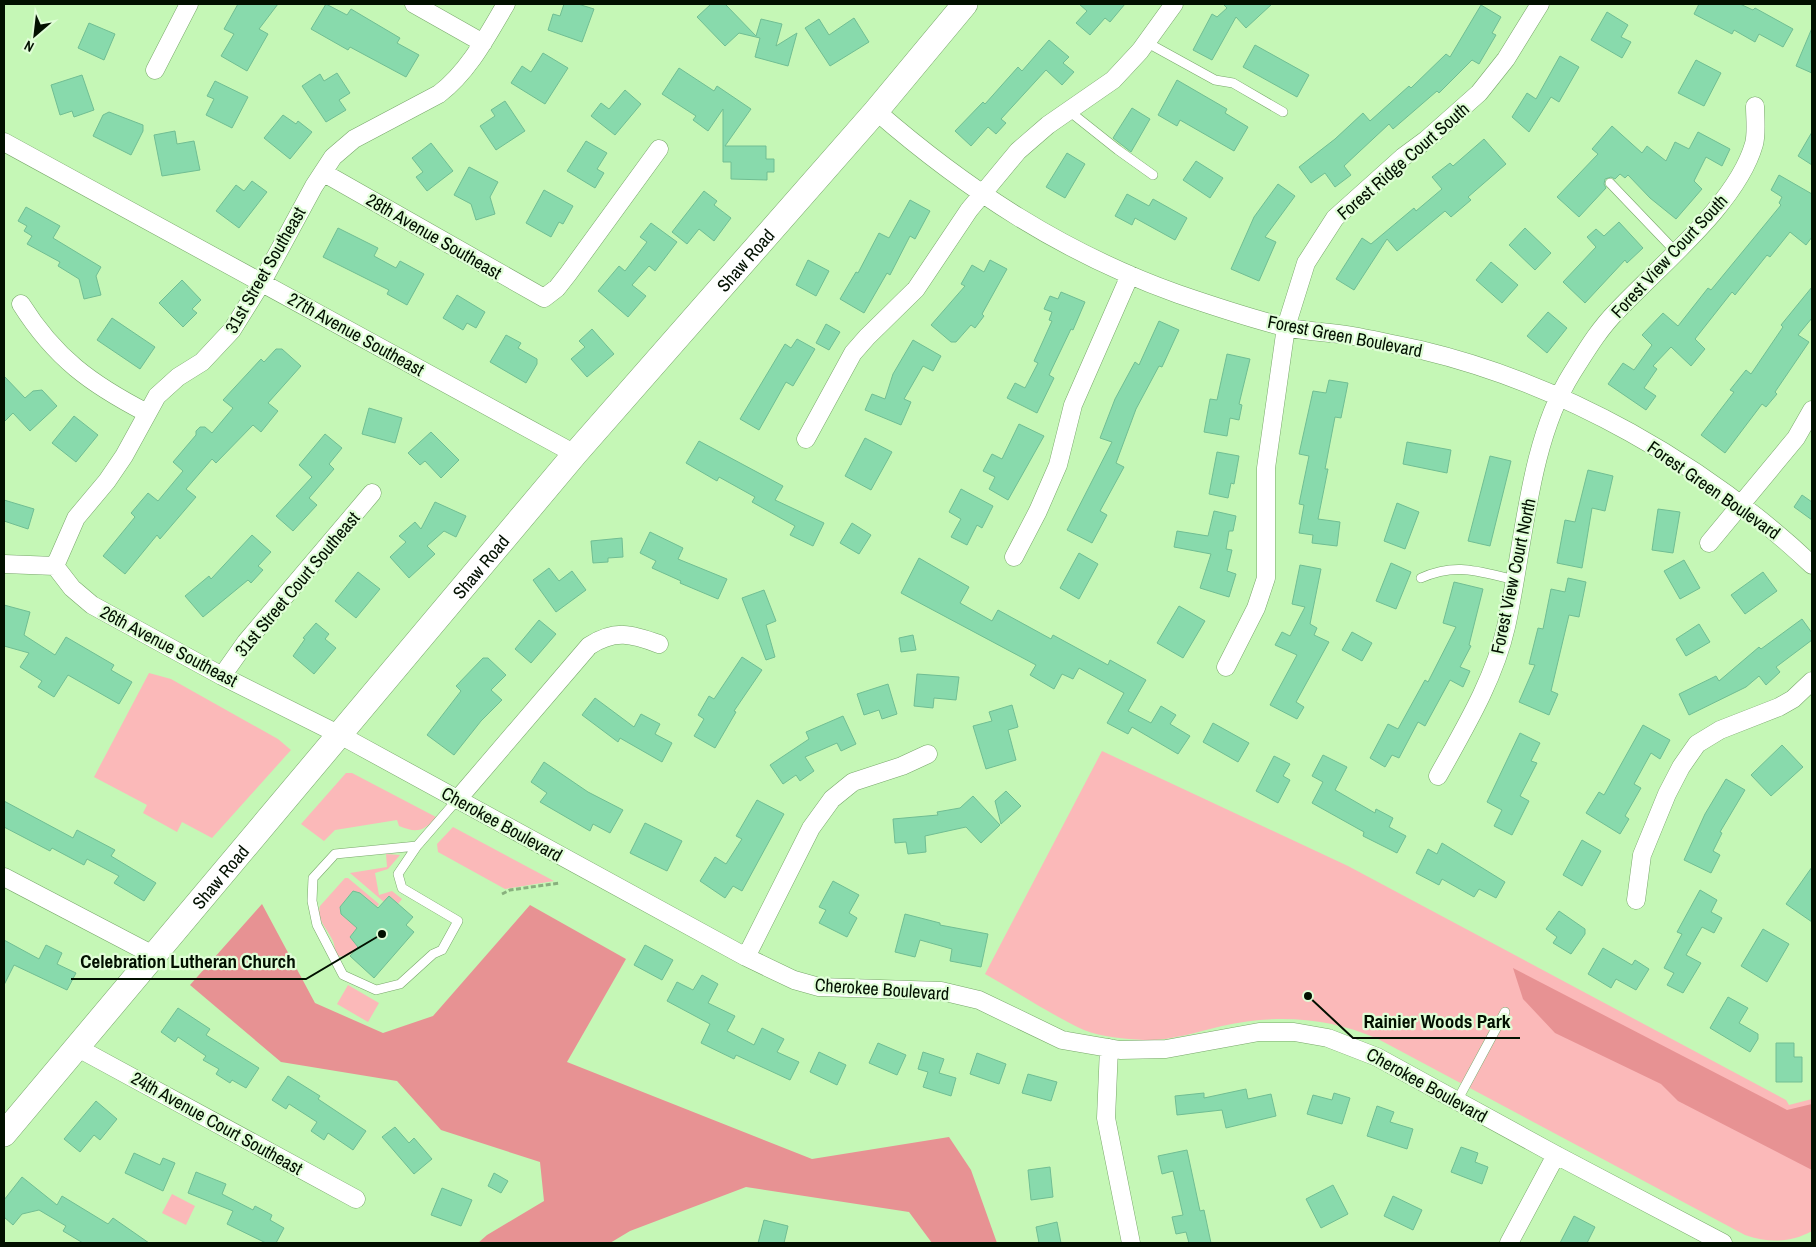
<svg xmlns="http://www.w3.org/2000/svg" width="1816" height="1247" font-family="'Archivo Narrow',sans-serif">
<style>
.green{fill:#fbb9b9}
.forest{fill:#e79293}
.building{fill:#88daac;stroke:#70be93}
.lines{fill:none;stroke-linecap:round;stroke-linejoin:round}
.lane-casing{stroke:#78a76a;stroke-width:10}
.street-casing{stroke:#78a76a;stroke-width:19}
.secondary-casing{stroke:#78a76a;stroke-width:26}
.path{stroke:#89b07e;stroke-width:3;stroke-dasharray:5 2.5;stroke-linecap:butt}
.lane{stroke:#fff;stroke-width:9}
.street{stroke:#fff;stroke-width:18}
.secondary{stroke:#fff;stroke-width:25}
.labels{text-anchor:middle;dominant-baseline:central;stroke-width:4.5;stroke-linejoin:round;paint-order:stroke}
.street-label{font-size:18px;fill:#021000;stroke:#e0fed7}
.leader{fill:none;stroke:#021000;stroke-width:2}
.callout-dot{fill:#021000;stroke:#e0fed7;stroke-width:2}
.callout-label{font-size:19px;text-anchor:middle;font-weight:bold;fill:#021000;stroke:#e0fed7;stroke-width:4.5;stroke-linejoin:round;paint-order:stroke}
</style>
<rect width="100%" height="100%" fill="#c5f7b6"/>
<path class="green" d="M149,673L171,679L278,739L291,750L212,838L182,822L177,832L143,813L147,805L94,777Z
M1102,751L1348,866L1786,1100L1789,1105L1812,1099V1231C1790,1243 1769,1243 1745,1235L1378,1039C1328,1017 1275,1014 1222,1026C1197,1032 1170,1041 1144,1040C1125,1039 1102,1037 1084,1030C1053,1016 1015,991 985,974Z
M346,773H352L436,817C424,832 416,833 399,826L397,820L335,830L324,841L301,824Z
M453,827L554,881L505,889L438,852L437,844Z
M386,854L400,855L388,869L375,873L379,895L392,891L402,899L398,904L389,896L384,902L350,873L387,867Z
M345,878H348L379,904L377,907L360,893L353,891L340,907L341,914L357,928L350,937L358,947C351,954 348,958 338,956C334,950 335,946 333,941C327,928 316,920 320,906Z
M348,985L379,1003L368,1022L337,1004Z
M172,1194L195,1206L186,1225L162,1213Z"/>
<path class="forest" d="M262,904L315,1003L383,1033L433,1016L530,905L626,959L567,1062L812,1159L949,1137L971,1170L997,1243H932L909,1212L746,1187L630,1231L610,1243H478L487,1235L544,1201L540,1162L441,1130L397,1081L281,1062L190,985Z
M1513,968L1787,1110L1812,1104V1170L1678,1101L1661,1084L1555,1033L1523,999Z"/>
<path class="building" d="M238,4H278L259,29L268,34L247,71L221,56L234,34L224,29Z
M326,4L347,15L351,9L400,38L397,43L419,55L406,77L350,47L348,50L311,29Z
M564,4H578L594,9L582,42L548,30L553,14L560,16Z
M711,4H725L756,36L761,19L782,24L776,46L797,33L788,66L755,57L760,38L739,33L725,46L697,17Z
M1079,4H1125L1110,22L1105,18L1090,35L1076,23L1087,11Z
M1223,4H1272L1246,28L1236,17L1212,60L1193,50L1212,14L1217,17L1227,8Z
M1699,4H1740L1753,10L1755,8L1793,29L1783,47L1759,34L1755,42L1734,30L1732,34L1694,14Z
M1481,5L1501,17L1492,33L1496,35L1479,64L1472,60L1439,93L1437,91L1393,129L1389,124L1344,166L1351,175L1335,187L1325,173L1311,183L1299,167L1335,139L1363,113L1370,121L1409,86L1411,88L1446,54L1450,57Z
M1607,12L1628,25L1621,37L1631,42L1622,58L1591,40Z
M854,18L869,42L830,66L805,28L819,19L829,35Z
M89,23L115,34L104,60L78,48Z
M1812,28V73L1796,66Z
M1049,40L1069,57L1063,63L1074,72L1062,85L1046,70L1001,119L1006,123L996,134L988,127L971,146L955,131L983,102L985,104L1018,67L1022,71Z
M1255,45L1309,75L1297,97L1243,67Z
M543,53L568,68L545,104L511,83L522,66L531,72Z
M1560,56L1579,67L1559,102L1551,97L1529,132L1512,117L1527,93L1536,99Z
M1696,60L1721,73L1704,106L1678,93Z
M679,68L714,91L717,86L751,109L725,146H766V159H774V172H767V180L731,179V162H723V109L708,131L693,120L696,116L662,94Z
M337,73L350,93L339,100L346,110L326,122L302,86L320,74L324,81Z
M82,75L94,110L74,117L72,111L60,115L51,85Z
M1177,80L1227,109L1225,113L1248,127L1234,151L1180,120L1177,126L1158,115Z
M215,81L248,97L232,128L206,115L214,99L207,96Z
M625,90L641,104L615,135L591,116L601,103L609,109Z
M505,101L525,131L496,150L480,126L495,116L491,110Z
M1132,108L1150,119L1131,152L1113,138Z
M109,112L143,125V131L131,155L93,136L103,115Z
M283,115L296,124L298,121L312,132L290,159L264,138Z
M1612,126L1642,153L1647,146L1666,161L1675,142L1689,149L1698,132L1730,149L1722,166L1706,157L1694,181L1702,189L1676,219L1650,198L1628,175L1625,178L1620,174L1615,179L1611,177L1605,179L1604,184L1606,188L1579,217L1557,197L1598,154L1592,149Z
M175,131L177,144L194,141L200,170L162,176L154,135Z
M1812,132V165L1798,156Z
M1484,139L1506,164L1468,197L1471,200L1451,217L1445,211L1397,251L1387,239L1354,290L1336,279L1362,238L1371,244L1414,208L1416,211L1442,189L1432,177L1450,163L1453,166Z
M586,141L607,153L597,169L604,173L595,188L567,171Z
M431,143L453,171L427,191L416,177L423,172L412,158Z
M1067,153L1085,164L1065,198L1046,187Z
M1196,161L1223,178L1210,198L1183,180Z
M469,167L498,182L490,197L495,214L476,220L471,204L454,195Z
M1779,175L1812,194V237L1806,245L1790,232L1770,257L1767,255L1735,295L1732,292L1695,339L1705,349L1691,366L1671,347L1653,366L1657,369L1644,388L1656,396L1646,410L1608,384L1623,363L1634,370L1652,345L1642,335L1663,313L1678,326L1708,288L1711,290L1744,250L1781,205L1779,203L1782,197L1771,190Z
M252,181L267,192L239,228L216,211L236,185L244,191Z
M1278,184L1295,196L1265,237L1276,242L1259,281L1231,269L1254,217Z
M544,190L573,206L563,224L559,222L551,237L526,223Z
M704,191L717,201L714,205L731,218L714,241L699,229L687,244L672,232Z
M1127,194L1149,206L1153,199L1187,218L1175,240L1135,218L1132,225L1115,216Z
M910,200L930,211L915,239L910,236L890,275L887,273L864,313L840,299L856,272L858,273L879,233L889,238Z
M26,207L60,226L53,238L101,267L96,276L101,295L84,299L79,279L58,266L60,262L27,244L32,236L24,231L27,226L18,221Z
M1619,222L1643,248L1627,263L1625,260L1585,303L1563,282L1596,247L1587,237L1596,229L1604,236Z
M651,223L677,242L655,271L649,266L632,285L646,296L628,317L598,291L619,266L625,271L647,242L640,237Z
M338,228L378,248L374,256L396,268L400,261L424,274L407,305L387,294L389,290L323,257Z
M1525,228L1551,253L1535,270L1509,245Z
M808,260L829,271L816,296L796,285Z
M990,260L1007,269L982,314L984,316L975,328L971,325L956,342H951L931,325L965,286L961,284L972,265L984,272Z
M1491,262L1518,285L1502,303L1476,280Z
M182,280L201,300L192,309L197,313L183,327L159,303Z
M1812,287V318L1798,335L1809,342L1775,392L1777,394L1766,407L1762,404L1725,453L1701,435L1734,392L1730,390L1746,370L1751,374L1783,327L1781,325Z
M1061,292L1085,302L1073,330L1071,329L1049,375L1054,378L1037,413L1007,398L1015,383L1025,388L1038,363L1034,361L1052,321L1049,320L1052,312L1044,309L1050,296L1058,299Z
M457,295L485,312L476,328L467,323L463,330L443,318Z
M1548,312L1567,328L1547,353L1527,336Z
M112,318L155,347L140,369L97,340Z
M1159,321L1179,330L1162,367L1159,366L1136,409L1116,463L1124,467L1100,511L1107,515L1092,543L1067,530L1112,442L1100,438L1115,399L1135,362L1139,365Z
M826,324L840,332L829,350L816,343Z
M592,329L614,354L587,377L571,359L585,347L579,341Z
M506,335L521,343L518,348L537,359V364L526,383L490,362Z
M797,339L815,349L793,386L786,382L759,430L740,419L785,344L791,348Z
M913,340L941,356L933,371L923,366L904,399L911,402L901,425L865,410L872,394L885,399L893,374Z
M276,349H282L301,366L268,403L278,411L261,432L253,425L216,463L212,459L186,489L196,497L160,539L157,535L125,574L103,556L135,517L131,513L148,493L158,501L183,471L173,462L196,435V431L200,427H205L212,433L233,408L223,400L261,359L264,362Z
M1227,354L1250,359L1239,404L1242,405L1239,420L1230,418L1227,436L1204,432L1210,399L1217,400Z
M4,376L25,398L33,391L42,390L57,406L30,431L13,413L4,422Z
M1329,380L1348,383L1341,418L1335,417L1325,469H1328L1318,519L1340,522L1337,546L1312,543L1313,535L1299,533L1304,505L1299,504L1309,456L1299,454L1313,391L1326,393Z
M369,408L402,418L395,443L362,434Z
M74,416L98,435L76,462L52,443Z
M1019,424L1044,436L1008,500L989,489L995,477L983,471L992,454L1002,459Z
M431,432L459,460L441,478L425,461L420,465L408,453Z
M325,434L342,448L329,464L334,469L309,498L317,505L293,531L276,516L312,477L299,465Z
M865,438L892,452L871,490L845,476Z
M699,441L783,486L775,500L824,523L813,546L790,535L795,526L752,502L755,497L719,477L717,481L686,463Z
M1407,442L1451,450L1447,473L1403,464Z
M1217,452L1239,456L1234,484L1231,483L1228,498L1209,494Z
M1490,456L1511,461L1490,546L1468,541Z
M1588,470L1613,476L1605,511L1592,508L1582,568L1557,563L1565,520L1575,522Z
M961,489L993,506L982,528L977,525L967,545L951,537L961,519L949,512Z
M1802,495L1812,502V520L1794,507Z
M4,500L34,509L28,529L4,521Z
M435,502L466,516L456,537L444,531L427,546L435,554L409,578L390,557L406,542L399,536L415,522L421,529Z
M1397,503L1419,512L1405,549L1384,541Z
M1658,509L1680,512L1673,553L1652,550Z
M1214,511L1236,516L1233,531H1229L1226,549L1232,550L1227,571L1236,574L1229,597L1200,588L1211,554L1174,547L1177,531L1208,536Z
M852,523L871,535L859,554L840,543Z
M650,532L683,548L678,559L727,579L718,599L680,583L681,581L652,568L656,561L640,553Z
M252,535L271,552L258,566L263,570L251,583L248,580L203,617L185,596L209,576L211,579Z
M622,538L623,557L608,558V562L593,563L591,541Z
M1079,553L1098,564L1079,599L1060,588Z
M919,558L969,587L960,603L992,621L998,610L1051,639L1053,635L1108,665L1110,660L1146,680L1128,711L1151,723L1161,706L1176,715L1170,724L1190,736L1178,754L1132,727L1128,734L1107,723L1124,693L1079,668L1073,679L1062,674L1054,689L1030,675L1036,665L901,593Z
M1684,560L1700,588L1680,599L1664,571Z
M1391,563L1411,572L1396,609L1376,601Z
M1300,565L1321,569L1310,624L1317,628L1314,635L1329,642L1296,702L1304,707L1297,719L1270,705L1297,655L1275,645L1282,632L1290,636L1305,607L1292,604Z
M549,568L559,581L572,571L586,590L556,612L533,580Z
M358,572L380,589L356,618L335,601Z
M1763,572L1777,591L1745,614L1731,595Z
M1568,578L1586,582L1579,617L1569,615L1551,691L1558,694L1549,715L1519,702L1535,665L1529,664L1538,628L1543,629L1551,589L1565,592Z
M1454,582L1483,589L1469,645L1471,646L1460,667L1470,671L1463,687L1450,680L1425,726L1418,722L1399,758L1392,755L1385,767L1370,758L1388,724L1398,729L1425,680L1428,682L1456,627L1443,623Z
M764,590L776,621L766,625L775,657L766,660L742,598Z
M4,605L30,612L24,635L55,655L66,637L114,665L111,670L132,682L119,704L68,675L54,697L38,687L42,681L20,667L29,653L4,646Z
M1179,606L1205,621L1183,658L1157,643Z
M1802,619L1812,633V640L1776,667L1780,672L1766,685L1759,676L1746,687L1689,715L1679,694L1716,676L1719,681L1759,647L1761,649Z
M539,620L556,634L531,663L515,649Z
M316,623L329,634L325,639L336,648L314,674L293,656L305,639L303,638Z
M1699,624L1710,642L1686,656L1676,639Z
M1352,632L1372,643L1362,661L1342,650Z
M913,635L916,650L901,652L899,638Z
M742,657L762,670L734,711L736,712L715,748L694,736L704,719L698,715L709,696L714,699Z
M483,658H488L506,675L491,690L502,700L481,721L454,755L427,735L461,691L456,686Z
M917,674L959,677L956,700L934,698L933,708L914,706Z
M888,684L897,714L882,719L879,710L864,715L857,694Z
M595,698L634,727L641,714L660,724L655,734L672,743L662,762L620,738L618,742L582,715Z
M1012,705L1018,727L1008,730L1016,760L986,769L973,726L992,721L989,712Z
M843,716L856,744L841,751L837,743L805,757L814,771L800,781L796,775L783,784L770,765L809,739L806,732Z
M1213,723L1249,743L1238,762L1203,742Z
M1643,725L1670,740L1660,759L1651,753L1634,784L1641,788L1625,816L1629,819L1620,834L1586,813L1599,792L1604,795Z
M1520,733L1540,743L1531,761L1537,763L1520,796L1529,801L1512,835L1494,826L1502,810L1487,802Z
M1782,745L1803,767L1771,796L1751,775Z
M1323,755L1347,767L1335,790L1375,813L1376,809L1393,818L1389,827L1406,836L1397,853L1363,836L1364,832L1312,803L1323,782L1312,776Z
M1274,756L1290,764L1283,776L1290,780L1278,803L1256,791Z
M544,762L588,792L623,810L610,833L593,824L590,831L540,802L547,793L531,782Z
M1726,779L1745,790L1720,832L1722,833L1713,851L1720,855L1711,873L1684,860L1705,814Z
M1006,791L1021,806L1001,824L995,801Z
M973,796L1000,825L981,843L966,827L925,836L926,852L908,854L906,842L895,843L893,819L938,815L937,812L960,808Z
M757,800L784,814L742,891L733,886L725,898L700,881L715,857L726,864L742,839L736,836Z
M4,801L73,838L77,830L115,850L111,856L156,883L144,901L114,883L119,876L87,859L84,865L52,848L50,851L4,827Z
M645,823L682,841L667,871L630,853Z
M1582,840L1601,851L1582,886L1563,875Z
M1442,843L1505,882L1496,898L1479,889L1474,897L1442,879L1439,885L1416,873L1428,849L1437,854Z
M1812,867V922L1786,904Z
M833,881L859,895L849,913L857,918L847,937L819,923L826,910L819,907Z
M1700,890L1717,900L1711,912L1722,918L1714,933L1702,927L1686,955L1701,963L1683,993L1667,985L1674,973L1664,968L1682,934L1677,932Z
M353,891L360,893L378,908L389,896L413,917L406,925L414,932L374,978L350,956L358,947L350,937L357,928L341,914L340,907Z
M1559,911L1585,929V934L1571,954L1553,943L1557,937L1546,929Z
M905,914L940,923V925L988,934L981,967L950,961L952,949L920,940L915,957L895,952Z
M1763,929L1789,944L1767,982L1741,966Z
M4,940L39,959L46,945L62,953L57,964L76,973L67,990L14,965L4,985Z
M645,945L673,960L662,980L634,965Z
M1603,948L1632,965L1635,960L1649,969L1636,990L1616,979L1611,988L1588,974Z
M702,975L718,984L708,1003L735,1016L727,1031L754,1045L762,1028L784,1039L777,1052L799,1062L790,1080L736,1055L734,1059L701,1043L710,1024L667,1001L677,982L693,990Z
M1728,997L1748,1008L1739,1023L1758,1034V1039L1750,1052L1710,1028Z
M178,1008L210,1029L206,1035L259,1068L246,1088L232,1080L230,1083L216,1074L219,1069L203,1060L206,1056L178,1037L175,1042L161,1032Z
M878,1043L906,1055L897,1075L869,1063Z
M1776,1043H1794V1057H1802V1082H1776Z
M819,1052L846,1065L837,1085L810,1072Z
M923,1052L944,1059L939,1073L956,1078L951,1096L923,1087L928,1072L918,1069Z
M977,1053L1006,1064L999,1084L970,1074Z
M1028,1074L1057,1082L1051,1101L1022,1093Z
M288,1076L320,1096L318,1099L366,1131L353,1150L328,1133L324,1140L311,1131L317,1122L289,1104L286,1109L272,1100Z
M1246,1089L1248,1099L1271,1094L1276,1116L1226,1128L1222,1110L1177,1115L1175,1096L1204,1093V1098Z
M1334,1093L1350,1098L1342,1124L1307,1114L1313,1095L1332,1100Z
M96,1101L117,1119L100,1140L94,1135L80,1152L64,1139Z
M1377,1106L1394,1112L1390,1122L1413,1129L1407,1149L1367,1136Z
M395,1127L409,1143L414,1138L432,1159L414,1174L382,1137Z
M1461,1147L1478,1153L1475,1162L1488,1167L1482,1184L1451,1172Z
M1187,1150L1200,1211L1204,1210L1211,1243H1189L1186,1232L1176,1234L1172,1217L1183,1215L1173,1171L1162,1174L1158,1156Z
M134,1153L160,1165L163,1158L175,1163L163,1191L125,1173Z
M1050,1167L1053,1197L1031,1200L1028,1170Z
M196,1172L226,1184L222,1194L253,1210L255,1206L272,1215L270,1220L284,1228L276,1243H266L227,1224L233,1211L188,1193Z
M494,1173L508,1181L501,1193L488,1186Z
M22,1177L57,1205L62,1196L108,1224L113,1218L149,1243H83L63,1231L66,1226L39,1210L22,1214L13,1225L4,1217V1200Z
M1333,1185L1348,1214L1321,1228L1306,1199Z
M442,1188L472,1200L461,1226L431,1215Z
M1393,1196L1422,1210L1413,1230L1384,1216Z
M1574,1216L1595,1227L1587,1243H1560Z
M764,1220L788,1226L784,1243H758Z
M1057,1222L1061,1243H1039L1036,1227Z"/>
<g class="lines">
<g class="lane-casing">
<path id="lane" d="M1146,42L1215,80L1233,83L1283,112
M1069,111L1118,150L1153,175
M1610,183L1676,252
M1421,578C1457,562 1479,572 1516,580
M417,846L398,874L402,888L458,921L442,950L433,954L400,984L376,990L343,975L317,925L312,901L313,878L335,854L417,846L457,800
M1457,1101L1505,1012"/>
</g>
<g class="street-casing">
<path id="street" d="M414,4L483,43
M155,70L189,4
M876,111C967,190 1063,253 1178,294C1213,306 1249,318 1285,327C1307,332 1330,332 1353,336C1375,340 1398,345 1421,350C1564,384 1705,464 1812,565
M4,142L575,454
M324,173L544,298L557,288L568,274L659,149
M21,304C55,358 91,384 147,413
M806,439L853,353L867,337L916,289L969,210L1018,151L1048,125L1113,80L1140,51L1174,4
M1709,543L1796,438L1812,410
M1014,557L1038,511L1058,465L1073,405L1130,275
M4,564L55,566L72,588L92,605L222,676L340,735L746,957L794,980L819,987L941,991L979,1000L1062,1040L1120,1050L1166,1049L1259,1032H1294L1328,1038L1377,1057L1556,1155L1723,1243
M55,566L76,518L107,481L124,456L157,396L178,377L202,362L232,330L262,282L314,186L333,157L354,139L439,94C469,71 487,36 506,4
M1226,667L1256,608L1266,578V468L1286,327L1306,263L1335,218L1403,157L1426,140L1479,93L1506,59L1540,4
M222,676L246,642L372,493
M1438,776C1464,729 1494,680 1506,627C1524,547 1528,443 1572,373C1586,351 1599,329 1617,311C1660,265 1737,204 1754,144C1757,133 1755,117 1755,106
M457,800L589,646C615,629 632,634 659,644
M4,877L155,956
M1636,900L1642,855L1667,794L1681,767L1697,744L1720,730L1779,707L1793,699L1812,681
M746,957L811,828L832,799L853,782L902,766L928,754
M78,1048L356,1199
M1109,1048L1106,1118L1131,1243
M1509,1243L1556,1155"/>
</g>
<g class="secondary-casing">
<g id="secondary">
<path id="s1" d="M4,1134L575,454L876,111L965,4"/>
</g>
</g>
<path class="path" d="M502,894L510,890L560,883"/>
<use href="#lane" class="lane"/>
<use href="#street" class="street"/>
<use href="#secondary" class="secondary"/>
</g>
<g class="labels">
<g class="street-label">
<text transform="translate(1403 161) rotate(-41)">Forest Ridge Court South</text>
<text transform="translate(434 236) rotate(30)">28th Avenue Southeast</text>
<text transform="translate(1669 256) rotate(-47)">Forest View Court South</text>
<text stroke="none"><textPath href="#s1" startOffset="1146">Shaw Road</textPath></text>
<text transform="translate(265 270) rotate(-60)">31st Street Southeast</text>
<text transform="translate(356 334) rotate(29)">27th Avenue Southeast</text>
<text transform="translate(1345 336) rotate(11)">Forest Green Boulevard</text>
<text transform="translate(1714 490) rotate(35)">Forest Green Boulevard</text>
<text stroke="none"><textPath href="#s1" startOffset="741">Shaw Road</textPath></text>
<text transform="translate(1513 576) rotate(-78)">Forest View Court North</text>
<text transform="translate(297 584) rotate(-50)">31st Street Court Southeast</text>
<text transform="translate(169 646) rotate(28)">26th Avenue Southeast</text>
<text transform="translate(502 824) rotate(29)">Cherokee Boulevard</text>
<text stroke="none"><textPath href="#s1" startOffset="336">Shaw Road</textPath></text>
<text transform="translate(882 989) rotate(4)">Cherokee Boulevard</text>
<text transform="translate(1427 1085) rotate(29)">Cherokee Boulevard</text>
<text transform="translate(217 1123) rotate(29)">24th Avenue Court Southeast</text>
</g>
</g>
<path class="leader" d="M382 934L306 979H71M1308 996L1353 1038H1520"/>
<g class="callout-dot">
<circle cx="382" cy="934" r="5"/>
<circle cx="1308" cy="996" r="5"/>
</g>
<g class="callout-label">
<text x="188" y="968">Celebration Lutheran Church</text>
<text x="1437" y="1028">Rainier Woods Park</text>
</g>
<rect width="1816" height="1247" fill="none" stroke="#021000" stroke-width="10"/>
<g transform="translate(35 35) rotate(208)" stroke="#e0fed7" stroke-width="4" paint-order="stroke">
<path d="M0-4L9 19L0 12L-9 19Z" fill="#021000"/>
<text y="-8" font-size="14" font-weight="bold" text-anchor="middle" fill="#021000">N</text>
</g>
</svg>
